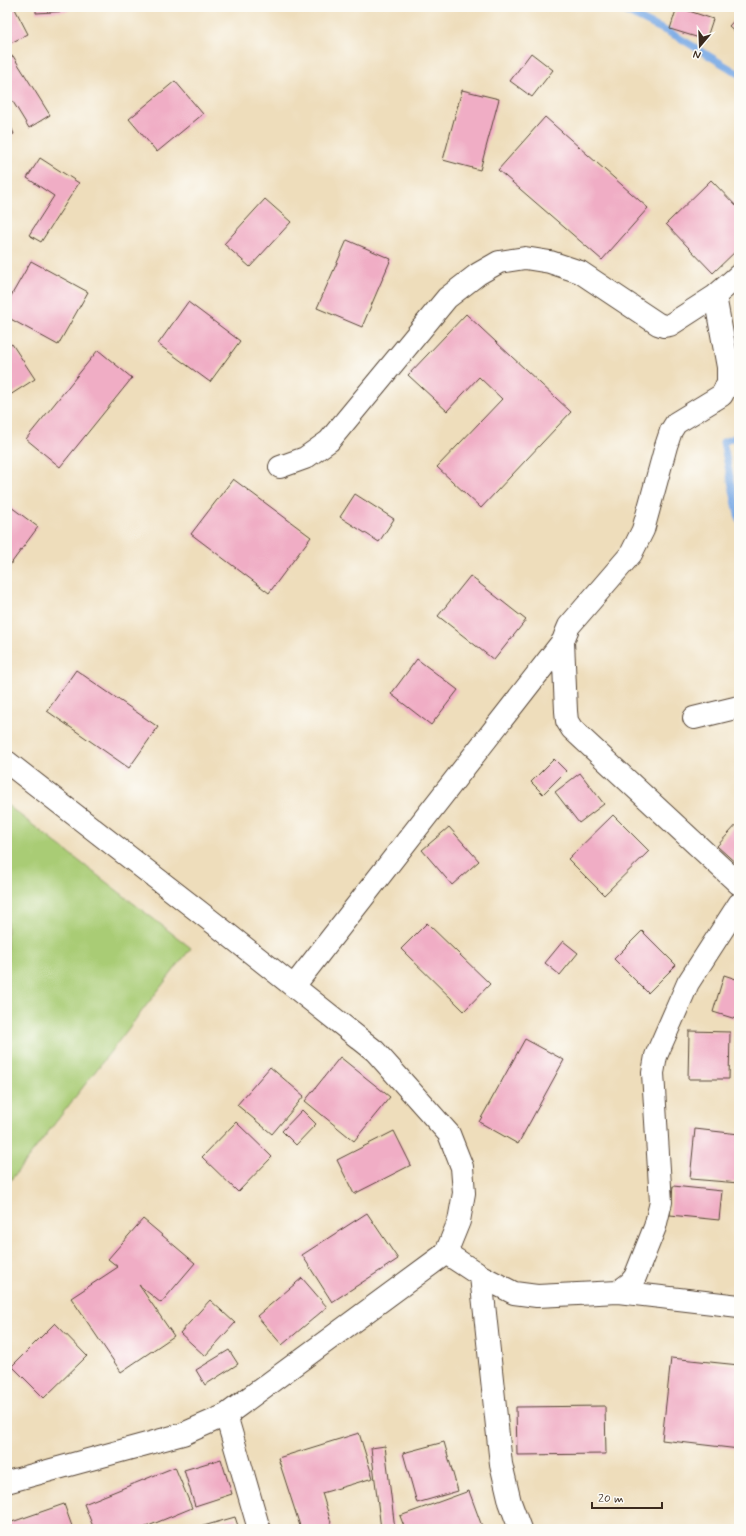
<svg xmlns="http://www.w3.org/2000/svg" width="746" height="1536" font-family="Mynerve,sans-serif">
<style>
.green{fill:#a9cc75;stroke:#727b4a}
.lines{fill:none;stroke-linecap:round;stroke-linejoin:round}
.stream{stroke:#7aaae5;stroke-width:7}
.building{fill:#f0adc5}
.minor-casing{stroke:#564536;stroke-width:24}
.minor{stroke:#fff;stroke-width:22}
</style>
<rect width="100%" height="100%" fill="#fdfcf7"/>
<filter id="ink" filterUnits="userSpaceOnUse"><feTurbulence type="fractalNoise" baseFrequency=".025" numOctaves="2"/><feDisplacementMap in="SourceGraphic" scale="8" xChannelSelector="R" yChannelSelector="G"/><feConvolveMatrix kernelMatrix="1 2 1 2 8 2 1 2 1" color-interpolation-filters="sRGB"/></filter>
<filter id="wash" filterUnits="userSpaceOnUse"><feTurbulence type="fractalNoise" baseFrequency=".012" numOctaves="4" result="noise"/><feDisplacementMap in="SourceGraphic" scale="16" xChannelSelector="R" yChannelSelector="G"/><feGaussianBlur stdDeviation="0.9" result="paint"/><feColorMatrix in="noise" values="0 0 0 0 0 0 0 0 0 0 0 0 0 0 0 0 0 1.4 0 .05"/><feComposite in="paint" operator="in"/></filter>
<g filter="url(#wash)">
<rect width="100%" height="100%" fill="#edb"/>
<path class="green" d="M7,805L191,948L7,1185Z"/>
<g class="lines">
<path class="stream" d="M616,7L678,37L739,74
M739,436L723,442L739,519"/>
</g>
<g id="blocks">
<path class="building" d="M7,7H14L28,34L7,45Z
M36,7H69V11L36,13Z
M677,7L713,19L706,40L670,29Z
M739,15V35L729,26Z
M531,53L553,70L532,97L510,81Z
M13,56L50,115L29,128L7,92V59Z
M175,81L203,114L157,152L129,119Z
M462,90L499,99L480,170L443,160Z
M7,117L14,134L7,136Z
M545,117L648,208L602,260L498,170Z
M40,158L79,183L41,242L29,235L54,196L27,178Z
M711,180L739,209V248L713,273L666,224Z
M265,199L291,222L250,267L224,244Z
M347,240L391,259L362,327L317,308Z
M31,261L88,292L58,345L7,317V303Z
M188,302L240,341L210,382L158,344Z
M466,314L571,412L481,508L437,467L502,399L479,377L447,411L408,375Z
M12,344L35,379L7,397V347Z
M98,350L132,378L60,467L26,439Z
M233,479L311,537L269,593L191,534Z
M355,494L394,519L379,542L340,517Z
M7,504L38,527L7,569Z
M470,576L526,620L494,660L438,616Z
M417,659L458,690L431,725L391,694Z
M76,670L158,727L129,768L47,711Z
M554,759L566,771L543,794L531,782Z
M580,773L604,804L579,823L555,792Z
M613,815L649,851L604,895L568,859Z
M739,822V866L717,846Z
M449,827L479,861L452,885L422,850Z
M427,923L490,984L464,1011L401,949Z
M642,931L676,965L648,993L614,959Z
M563,941L578,953L560,975L545,963Z
M724,975L739,980V1020L713,1012Z
M689,1031L730,1032L729,1079H688Z
M525,1039L564,1060L518,1144L479,1122Z
M340,1057L390,1097L354,1141L305,1101Z
M270,1067L304,1096L272,1134L237,1105Z
M302,1110L316,1124L296,1145L282,1131Z
M236,1122L272,1157L238,1192L202,1157Z
M695,1129L739,1134V1183L690,1179Z
M394,1131L411,1165L354,1194L337,1160Z
M673,1186L722,1191L719,1220L670,1215Z
M367,1213L398,1259L332,1302L302,1255Z
M143,1219L195,1263L161,1303L139,1285L174,1336L121,1372L71,1298L118,1267L108,1259Z
M302,1278L327,1307L282,1345L257,1316Z
M210,1300L235,1323L205,1356L180,1333Z
M55,1323L87,1356L44,1398L12,1366Z
M229,1350L238,1364L205,1385L196,1370Z
M671,1358L739,1365V1449L662,1440Z
M605,1406L606,1454L517,1455L516,1407Z
M359,1433L373,1478L322,1493L333,1529H301L278,1458Z
M444,1442L458,1491L417,1503L403,1453Z
M385,1446L395,1529H381L371,1448Z
M221,1459L232,1494L195,1506L184,1470Z
M175,1467L192,1508L141,1529H94L84,1504Z
M469,1491L483,1529H405L400,1516Z
M64,1504L73,1529H11L9,1523Z
M235,1517L239,1529H193Z"/>
</g>
</g>
<g filter="url(#ink)">
<use href="#blocks" fill-opacity="0" stroke="#564536" stroke-width="1"/>
<g class="lines">
<g class="minor-casing">
<path id="minor" d="M715,296L728,367V382L722,395L676,423L671,431L666,446L643,530L631,554L569,626L566,633L563,641L566,711L567,721L572,729L739,884
M280,467L305,458L329,441L447,298L478,274L499,262L525,258L550,262L580,272L658,324L664,326L670,325L715,296L739,275
M694,718L739,707
M7,762L215,924L375,1051L449,1134L462,1167L464,1193L459,1221L446,1253L226,1415L183,1434L7,1482
M294,986L563,641
M446,1253L481,1276L514,1293L537,1296L618,1292L630,1283L635,1277L655,1227L661,1202L653,1073L656,1056L688,983L739,904
M481,1276L501,1464L510,1502L520,1529
M618,1292L739,1306
M226,1415L259,1529"/>
</g>
<use href="#minor" class="minor"/>
</g>
</g>
<rect width="746" height="1536" fill="none" stroke="#fdfcf7" stroke-width="24"/>
<g transform="translate(700 46) rotate(199)" stroke="#fdfcf7" stroke-width="3" paint-order="stroke">
<path d="M0-3L7 15L0 10L-7 15Z" fill="#3b2a1e"/>
<text y="-6" font-size="11" font-weight="bold" text-anchor="middle" fill="#3b2a1e">N</text>
</g>
<path d="M592 1502v6h70v-6" fill="none" stroke="#3b2a1e" stroke-width="2"/>
<text x="598" y="1502" font-size="12" fill="#3b2a1e" stroke="#fdfcf7" stroke-width="3" paint-order="stroke">20 m</text>
</svg>
